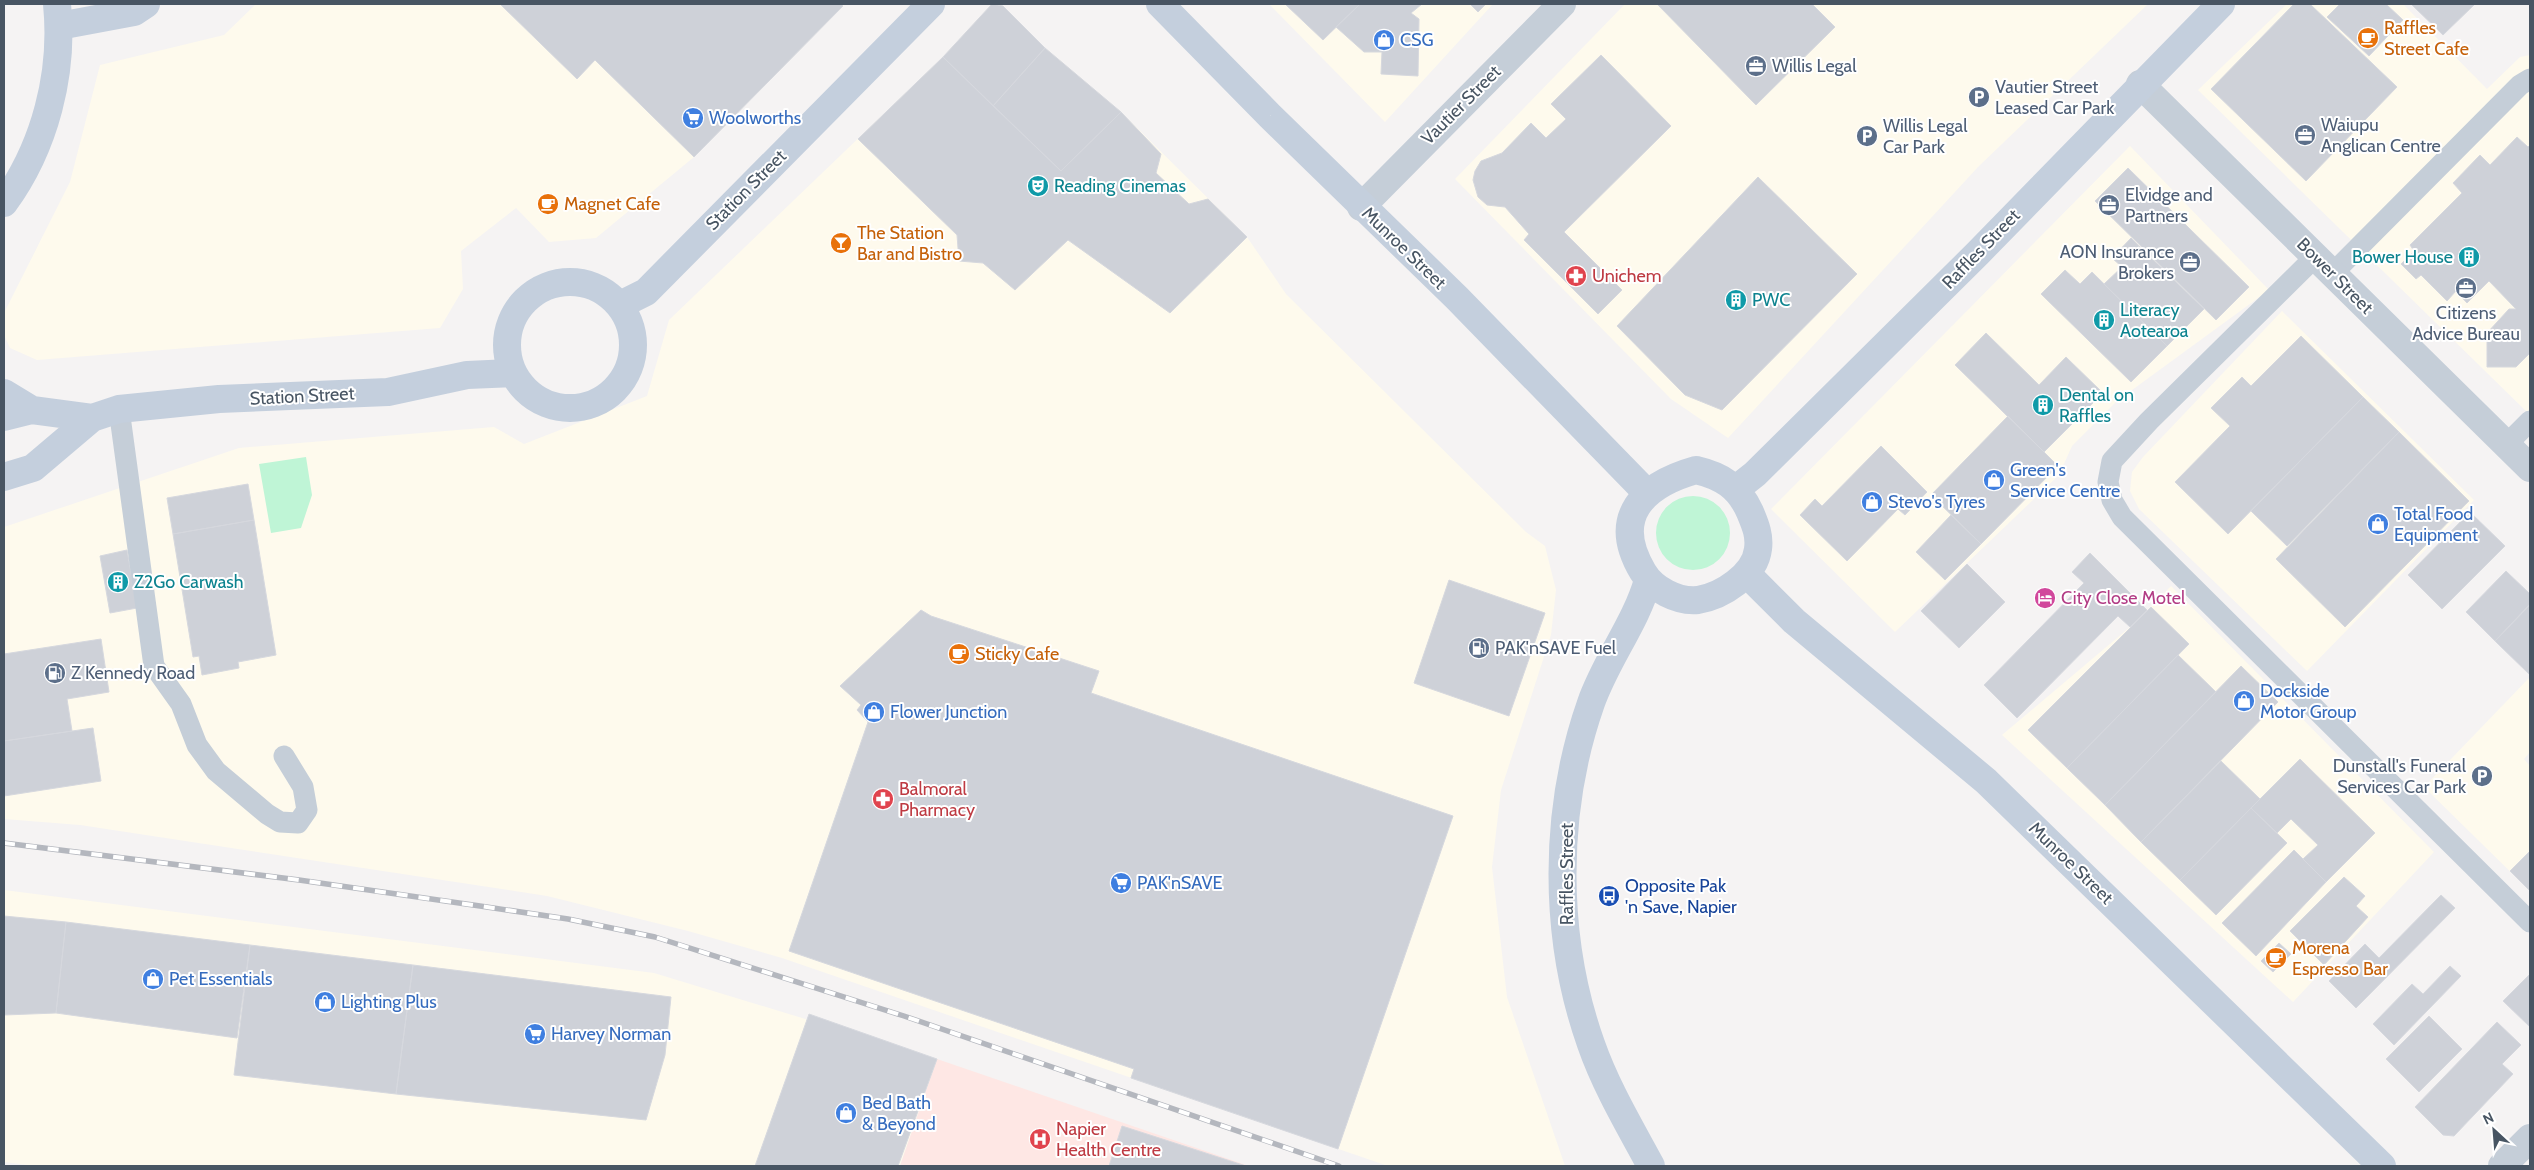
<svg xmlns="http://www.w3.org/2000/svg" width="2534" height="1170" font-family="Cabin,sans-serif">
<style>
.commercial{fill:#fefaed}
.medical{fill:#fee7e4}
.green{fill:#bff5d6}
.building{fill:#ced1d8;stroke:#d6d8de}
.lines{fill:none;stroke-linecap:round;stroke-linejoin:round}
.lane{stroke:#c5ced8;stroke-width:21}
.street{stroke:#c5ced8;stroke-width:28}
.secondary{stroke:#c4cfdd;stroke-width:28}
.rail-casing{stroke:#b4b7be;stroke-width:5.5}
.rail{stroke:#fff;stroke-width:4;stroke-dasharray:11;stroke-linecap:butt}
.labels{text-anchor:middle;dominant-baseline:central;stroke-width:4;stroke-linejoin:round;paint-order:stroke}
.food-label{font-size:18px;fill:#c56008;stroke:#fff;text-anchor:start}
.shop-label{font-size:18px;fill:#366cbe;stroke:#fff;text-anchor:start}
.service-label{font-size:18px;fill:#4e5e75;stroke:#fff;text-anchor:start}
.street-label{font-size:18px;fill:#485563;stroke:#fff}
.culture-label{font-size:18px;fill:#0d838f;stroke:#fff;text-anchor:start}
.health-label{font-size:18px;fill:#be3a42;stroke:#fff;text-anchor:start}
.hotel-label{font-size:18px;fill:#b23c85;stroke:#fff;text-anchor:start}
.transit-label{font-size:18px;fill:#164399;stroke:#fff;text-anchor:start}
</style>
<rect width="100%" height="100%" fill="#f5f3f3"/>
<path class="commercial" d="M256,4H845L694,157L596,238L549,242L516,208L461,251L463,289L440,328L37,360L10,348L4,335V313L70,182L100,65L224,35Z
M992,4L1003,6L1045,48L1121,112L1247,237L1286,294L1526,532L1545,546L1556,590L1551,635L1501,790L1492,867L1507,997L1565,1166H1388L782,958L688,931L547,896L80,825L4,819V527L239,448L494,427L524,444L647,396L669,320L943,57Z
M1269,4H1493L1385,122Z
M1625,4H2148L1978,167L1728,438L1671,399L1455,179Z
M2287,4H2403L2487,89L2520,57L2530,55V415L2198,90Z
M2130,146L2269,290L2117,401L2072,446L2059,475L1895,632L1771,509Z
M2282,311L2474,500L2307,671L2139,509L2130,491L2132,472L2143,457Z
M2171,586L2434,852L2293,1002L2002,735L2130,627Z
M2530,677V752L2524,759L2530,766V891L2424,787Z
M4,890L654,973L937,1059L900,1166H35L4,1162Z"/>
<path class="medical" d="M937,1059L1249,1166H900Z"/>
<path class="green" d="M306,457L312,495L301,528L271,533L259,464Z
M1656 533a37 37 0 1 1 74 0a37 37 0 1 1-74 0Z"/>
<path class="building" d="M500,4H841L843,6L694,157L595,60L577,79Z
M992,4L1003,6L1045,48L993,106L943,57Z
M1285,4H1360L1323,40Z
M1360,4H1422L1411,13L1419,19L1418,76L1381,74L1382,52H1364L1336,27Z
M1470,4H1486L1478,12Z
M1657,4H1812L1835,27L1756,105Z
M2294,4H2310L2397,87L2306,181L2211,89Z
M2340,4H2386L2403,20L2369,56L2327,17Z
M2411,4H2475L2443,35Z
M1045,48L1121,112L1061,171L993,106Z
M1601,55L1671,126L1564,232L1622,290L1598,314L1524,240L1529,234L1505,207L1487,205L1478,197L1473,180L1475,171L1481,161L1502,153L1531,123L1546,138L1566,119L1551,104Z
M943,57L1061,171L1121,112L1161,154L1156,173L1189,204L1208,199L1247,237L1170,313L1068,240L1015,290L983,263L959,261L957,235L858,139Z
M2517,137L2528,147L2530,145V353L2516,367H2487V333L2509,309H2516L2489,281L2467,303L2456,291L2447,301L2421,275L2416,279L2401,264L2414,251L2410,245L2462,193L2453,183L2480,155L2490,165Z
M2128,168L2249,287L2216,320L2095,201Z
M1758,177L1857,274L1722,410L1685,395L1617,326Z
M2131,238L2204,309L2167,346L2104,284L2122,267L2112,258Z
M2065,270L2080,284L2092,272L2167,346L2131,382L2041,294Z
M1986,333L2039,385L2066,357L2103,393L2044,452L1955,365Z
M2301,336L2363,397L2228,534L2175,482L2230,426L2211,408L2242,377L2251,386Z
M2363,397L2399,432L2287,546L2251,511Z
M2008,416L2058,466L1981,544L1931,495Z
M2399,432L2469,501L2345,627L2276,559Z
M1881,446L1927,492L1905,515L1898,509L1847,561L1800,515L1815,499L1822,506Z
M248,484L254,520L173,534L167,498Z
M2470,512L2505,546L2442,609L2408,575Z
M1951,515L1981,544L1945,580L1916,552Z
M254,520L276,655L238,662L239,668L202,675L199,656L193,657L173,534Z
M127,550L137,608L110,613L100,556Z
M2090,553L2147,610L2130,627L2118,616L2017,718L1984,685L2084,583L2072,572Z
M1967,564L2005,602L1959,648L1921,611Z
M2506,571L2530,594V604L2495,641L2466,612Z
M1449,580L1545,613L1509,716L1414,683Z
M2530,605V675L2495,641Z
M2151,607L2189,644L2067,768L2028,730Z
M921,610L931,616L1099,671L1091,693L1453,816L1338,1149L1131,1078L1134,1069L789,951L868,722L857,710L861,705L840,686Z
M101,639L109,692L67,699L72,731L4,741V654Z
M2178,655L2216,692L2105,805L2067,768Z
M2241,666L2278,702L2141,842L2105,805Z
M93,728L101,781L4,796V741Z
M2300,759L2375,833L2326,882L2303,859L2318,845L2291,819L2277,833L2251,808Z
M2221,761L2260,799L2180,880L2141,842Z
M2251,808L2287,843L2216,915L2180,880Z
M2294,850L2326,882L2256,956L2222,923Z
M2530,851V891L2510,871Z
M2344,877L2365,896L2356,906L2368,917L2324,965L2290,931Z
M2441,895L2455,908L2356,1008L2329,981L2365,944L2379,958Z
M4,916L66,922L56,1013L4,1015Z
M66,922L250,945L237,1038L56,1013Z
M2279,943L2291,954L2273,972L2261,961Z
M250,945L413,965L396,1094L234,1075Z
M413,965L671,997L665,1055L646,1120L396,1094Z
M2450,966L2461,976L2394,1045L2373,1024L2412,984L2423,994Z
M2530,974V1027L2503,1001Z
M809,1014L937,1059L898,1166H755Z
M2429,1016L2462,1049L2419,1092L2386,1059Z
M2497,1022L2521,1045L2502,1064L2513,1074L2454,1136L2443,1135L2415,1107Z
M1122,1126L1246,1166H1109Z"/>
<g class="lines">
<path class="lane" d="M2315,257L2149,421L2112,461L2108,482L2112,500L2122,517L2530,922
M2332,274L2520,85L2530,79
M119,409L154,666L181,704L197,745L216,771L267,814L280,822L298,823L307,810L303,787L284,756
M2506,445L2530,421"/>
<path class="street" d="M2140,84L2530,468
M1361,207L1562,4
M2502,1166L2530,1138"/>
<path class="secondary" d="M1160,4L1270,116L1457,298L1647,493
M59,26L134,12L146,4
M4,203C45,147 64,73 57,4
M507 345a63 63 0 1 1 126 0a63 63 0 1 1-126 0Z
M620,305L646,292L931,4
M4,393L32,410
M4,417L32,410L92,418
M1696,470C1722,476 1739,487 1750,512C1755,524 1760,535 1758,549C1755,575 1722,596 1698,600C1677,602 1653,589 1643,572C1610,517 1643,485 1696,470Z
M4,477L33,468L92,418L119,409L219,399L388,392L467,375L513,373
M1736,489L1755,474L1978,253L2221,4
M1747,574L1794,621L1986,781L2382,1166
M1648,580C1636,623 1606,660 1591,703C1553,811 1553,937 1591,1044C1606,1087 1630,1127 1651,1166"/>
<g class="rail-casing">
<path id="rail" d="M4,843L299,880L480,906L568,919L655,937L904,1016L1339,1166"/>
</g>
<use href="#rail" class="rail"/>
</g>
<defs>
<g id="cafe-disc" transform="scale(1.125)"><circle r="9.5" fill="#e8710a" stroke="#fff"/><path d="M-5.5-4.5H6V0H3Q3 3.5 0 3.5H-2.5Q-5.5 3.5-5.5 0ZM3-3.2v2h1.7v-2ZM-6 4.5H4V6H-6Z" fill="#fff"/></g>
<g id="shop-disc" transform="scale(1.125)"><circle r="9.5" fill="#3f7fe0" stroke="#fff"/><path d="M-5-2.5h2.3a2.7 3.5 0 0 1 5.4 0H5L5.5 6h-11ZM-1.5-2.5h3a1.5 2.3 0 0 0-3 0Z" fill="#fff"/></g>
<g id="office-disc" transform="scale(1.125)"><circle r="9.5" fill="#5c6f8a" stroke="#fff"/><path d="M-6-3h4V-5.5h4V-3h4V5H-6ZM-1-4.5V-3h2v-1.5ZM-6 0V1H6V0Z" fill="#fff"/></g>
<g id="parking-disc" transform="scale(1.125)"><circle r="9.5" fill="#5c6f8a" stroke="#fff"/><path d="M-3.5-5.5H1a3.5 3.5 0 0 1 0 7H-1V5.5H-3.5ZM-1-3.4V-.6H.8a1.4 1.4 0 0 0 0-2.8Z" fill="#fff"/></g>
<g id="supermarket-disc" transform="scale(1.125)"><circle r="9.5" fill="#3f7fe0" stroke="#fff"/><path d="M-6-5.5h2.5l.6 2H6L4.5 2H-2.5L-4.4-4H-6ZM-1.5 3.2a1.3 1.3 0 1 0 .1 0ZM3 3.2a1.3 1.3 0 1 0 .1 0Z" fill="#fff"/></g>
<g id="theatre-disc" transform="scale(1.125)"><circle r="9.5" fill="#0f9aa8" stroke="#fff"/><path d="M-5-5.5Q0-4 5-5.5V0Q5 5 0 6Q-5 5-5 0ZM-3.3-2.5H-1v1.5H-3.3ZM1-2.5H3.3v1.5H1ZM-2.8 1Q0 5.5 2.8 1Z" fill="#fff"/></g>
<g id="bar-disc" transform="scale(1.125)"><circle r="9.5" fill="#e8710a" stroke="#fff"/><path d="M-6-5H6L.8 .8V4.5H3.5V6h-7V4.5H-.8V.8Z" fill="#fff"/></g>
<g id="building-disc" transform="scale(1.125)"><circle r="9.5" fill="#0f9aa8" stroke="#fff"/><path d="M-4-6H4V6H1V3H-1V6H-4ZM-2.5-4.3h1.7v1.8h-1.7ZM.8-4.3h1.7v1.8H.8ZM-2.5-1h1.7V.8h-1.7ZM.8-1h1.7V.8H.8Z" fill="#fff"/></g>
<g id="pharmacy-disc" transform="scale(1.125)"><circle r="9.5" fill="#e0444e" stroke="#fff"/><path d="M-2-6h4v4h4v4h-4v4h-4v-4h-4v-4h4Z" fill="#fff"/></g>
<g id="hotel-disc" transform="scale(1.125)"><circle r="9.5" fill="#d1479c" stroke="#fff"/><path d="M-6-4.5h1.5V1H6V5H4.5V3h-9V5H-6ZM-4 0a1.8 1.8 0 1 1 3.6 0ZM.5 0V-2.5h3Q6-2.5 6 0Z" fill="#fff"/></g>
<g id="fuel-disc" transform="scale(1.125)"><circle r="9.5" fill="#5c6f8a" stroke="#fff"/><path d="M-5.5-6h7V0h2V4h1.3V-2.5L3-4.5l.8-.8L6-3V5H2.5V1h-1V6h-7ZM-4.2-4.7v3.2H.2V-4.7Z" fill="#fff"/></g>
<g id="bus-disc" transform="scale(1.125)"><circle r="9.5" fill="#1a4fb4" stroke="#fff"/><path d="M-5-6H5V4H4V6H2V4H-2V6H-4V4H-5ZM-3.5-4V0h7V-4ZM-3.5 1.2v1.5H-2V1.2ZM2 1.2v1.5H3.5V1.2Z" fill="#fff"/></g>
<g id="hospital-disc" transform="scale(1.125)"><circle r="9.5" fill="#e0444e" stroke="#fff"/><path d="M-5-5h3v3.5h4V-5h3V5h-3V1.5h-4V5h-3Z" fill="#fff"/></g>
</defs>
<g fill-rule="evenodd">
<use href="#cafe-disc" x="2368" y="38"/>
<use href="#shop-disc" x="1384" y="40"/>
<use href="#office-disc" x="1756" y="66"/>
<use href="#parking-disc" x="1979" y="97"/>
<use href="#supermarket-disc" x="693" y="118"/>
<use href="#office-disc" x="2305" y="135"/>
<use href="#parking-disc" x="1867" y="136"/>
<use href="#theatre-disc" x="1038" y="186"/>
<use href="#cafe-disc" x="548" y="204"/>
<use href="#office-disc" x="2109" y="205"/>
<use href="#bar-disc" x="841" y="243"/>
<use href="#building-disc" x="2469" y="257"/>
<use href="#office-disc" x="2190" y="262"/>
<use href="#pharmacy-disc" x="1576" y="276"/>
<use href="#office-disc" x="2466" y="288"/>
<use href="#building-disc" x="1736" y="300"/>
<use href="#building-disc" x="2104" y="320"/>
<use href="#building-disc" x="2043" y="405"/>
<use href="#shop-disc" x="1994" y="480"/>
<use href="#shop-disc" x="1872" y="502"/>
<use href="#shop-disc" x="2378" y="524"/>
<use href="#building-disc" x="118" y="582"/>
<use href="#hotel-disc" x="2045" y="598"/>
<use href="#fuel-disc" x="1479" y="648"/>
<use href="#cafe-disc" x="959" y="654"/>
<use href="#fuel-disc" x="55" y="673"/>
<use href="#shop-disc" x="2244" y="701"/>
<use href="#shop-disc" x="874" y="712"/>
<use href="#parking-disc" x="2482" y="776"/>
<use href="#pharmacy-disc" x="883" y="799"/>
<use href="#supermarket-disc" x="1121" y="883"/>
<use href="#bus-disc" x="1609" y="896"/>
<use href="#cafe-disc" x="2276" y="958"/>
<use href="#shop-disc" x="153" y="979"/>
<use href="#shop-disc" x="325" y="1002"/>
<use href="#supermarket-disc" x="535" y="1034"/>
<use href="#shop-disc" x="846" y="1113"/>
<use href="#hospital-disc" x="1040" y="1139"/>
</g>
<g class="labels">
<g class="food-label">
<text x="2384" y="28">Raffles<tspan x="2384" dy="21">Street Cafe</tspan></text>
<text x="564" y="204">Magnet Cafe</text>
<text x="857" y="233">The Station<tspan x="857" dy="21">Bar and Bistro</tspan></text>
<text x="975" y="654">Sticky Cafe</text>
<text x="2292" y="948">Morena<tspan x="2292" dy="21">Espresso Bar</tspan></text>
</g>
<g class="shop-label">
<text x="1400" y="40">CSG</text>
<text x="709" y="118">Woolworths</text>
<text x="2010" y="470">Green's<tspan x="2010" dy="21">Service Centre</tspan></text>
<text x="1888" y="502">Stevo's Tyres</text>
<text x="2394" y="514">Total Food<tspan x="2394" dy="21">Equipment</tspan></text>
<text x="2260" y="691">Dockside<tspan x="2260" dy="21">Motor Group</tspan></text>
<text x="890" y="712">Flower Junction</text>
<text x="1137" y="883">PAK'nSAVE</text>
<text x="169" y="979">Pet Essentials</text>
<text x="341" y="1002">Lighting Plus</text>
<text x="551" y="1034">Harvey Norman</text>
<text x="862" y="1103">Bed Bath<tspan x="862" dy="21">&amp; Beyond</tspan></text>
</g>
<g class="service-label">
<text x="1772" y="66">Willis Legal</text>
<text x="1995" y="87">Vautier Street<tspan x="1995" dy="21">Leased Car Park</tspan></text>
<text x="2321" y="125">Waiupu<tspan x="2321" dy="21">Anglican Centre</tspan></text>
<text x="1883" y="126">Willis Legal<tspan x="1883" dy="21">Car Park</tspan></text>
<text x="2125" y="195">Elvidge and<tspan x="2125" dy="21">Partners</tspan></text>
<text x="2174" y="252" text-anchor="end">AON Insurance<tspan x="2174" dy="21">Brokers</tspan></text>
<text x="2466" y="313" text-anchor="middle">Citizens<tspan x="2466" dy="21">Advice Bureau</tspan></text>
<text x="1495" y="648">PAK'nSAVE Fuel</text>
<text x="71" y="673">Z Kennedy Road</text>
<text x="2466" y="766" text-anchor="end">Dunstall's Funeral<tspan x="2466" dy="21">Services Car Park</tspan></text>
</g>
<g class="street-label">
<text transform="translate(1461 105) rotate(-45)">Vautier Street</text>
<text transform="translate(746 190) rotate(-45)">Station Street</text>
<text transform="translate(1404 248) rotate(44)">Munroe Street</text>
<text transform="translate(1981 249) rotate(-46)">Raffles Street</text>
<text transform="translate(2335 276) rotate(45)">Bower Street</text>
<text transform="translate(302 396) rotate(-3)">Station Street</text>
<text transform="translate(2071 863) rotate(44)">Munroe Street</text>
<text transform="translate(1567 874) rotate(-90)">Raffles Street</text>
</g>
<g class="culture-label">
<text x="1054" y="186">Reading Cinemas</text>
<text x="2453" y="257" text-anchor="end">Bower House</text>
<text x="1752" y="300">PWC</text>
<text x="2120" y="310">Literacy<tspan x="2120" dy="21">Aotearoa</tspan></text>
<text x="2059" y="395">Dental on<tspan x="2059" dy="21">Raffles</tspan></text>
<text x="134" y="582">Z2Go Carwash</text>
</g>
<g class="health-label">
<text x="1592" y="276">Unichem</text>
<text x="899" y="789">Balmoral<tspan x="899" dy="21">Pharmacy</tspan></text>
<text x="1056" y="1129">Napier<tspan x="1056" dy="21">Health Centre</tspan></text>
</g>
<g class="hotel-label">
<text x="2061" y="598">City Close Motel</text>
</g>
<g class="transit-label">
<text x="1625" y="886">Opposite Pak<tspan x="1625" dy="21">'n Save, Napier</tspan></text>
</g>
</g>
<rect width="2534" height="1170" fill="none" stroke="#485563" stroke-width="10"/>
<g transform="translate(2494 1130) rotate(334)" stroke="#ffffff" stroke-width="4" paint-order="stroke">
<path d="M0-4L9 19L0 12L-9 19Z" fill="#485563"/>
<text y="-8" font-size="14" font-weight="bold" text-anchor="middle" fill="#485563">N</text>
</g>
</svg>
